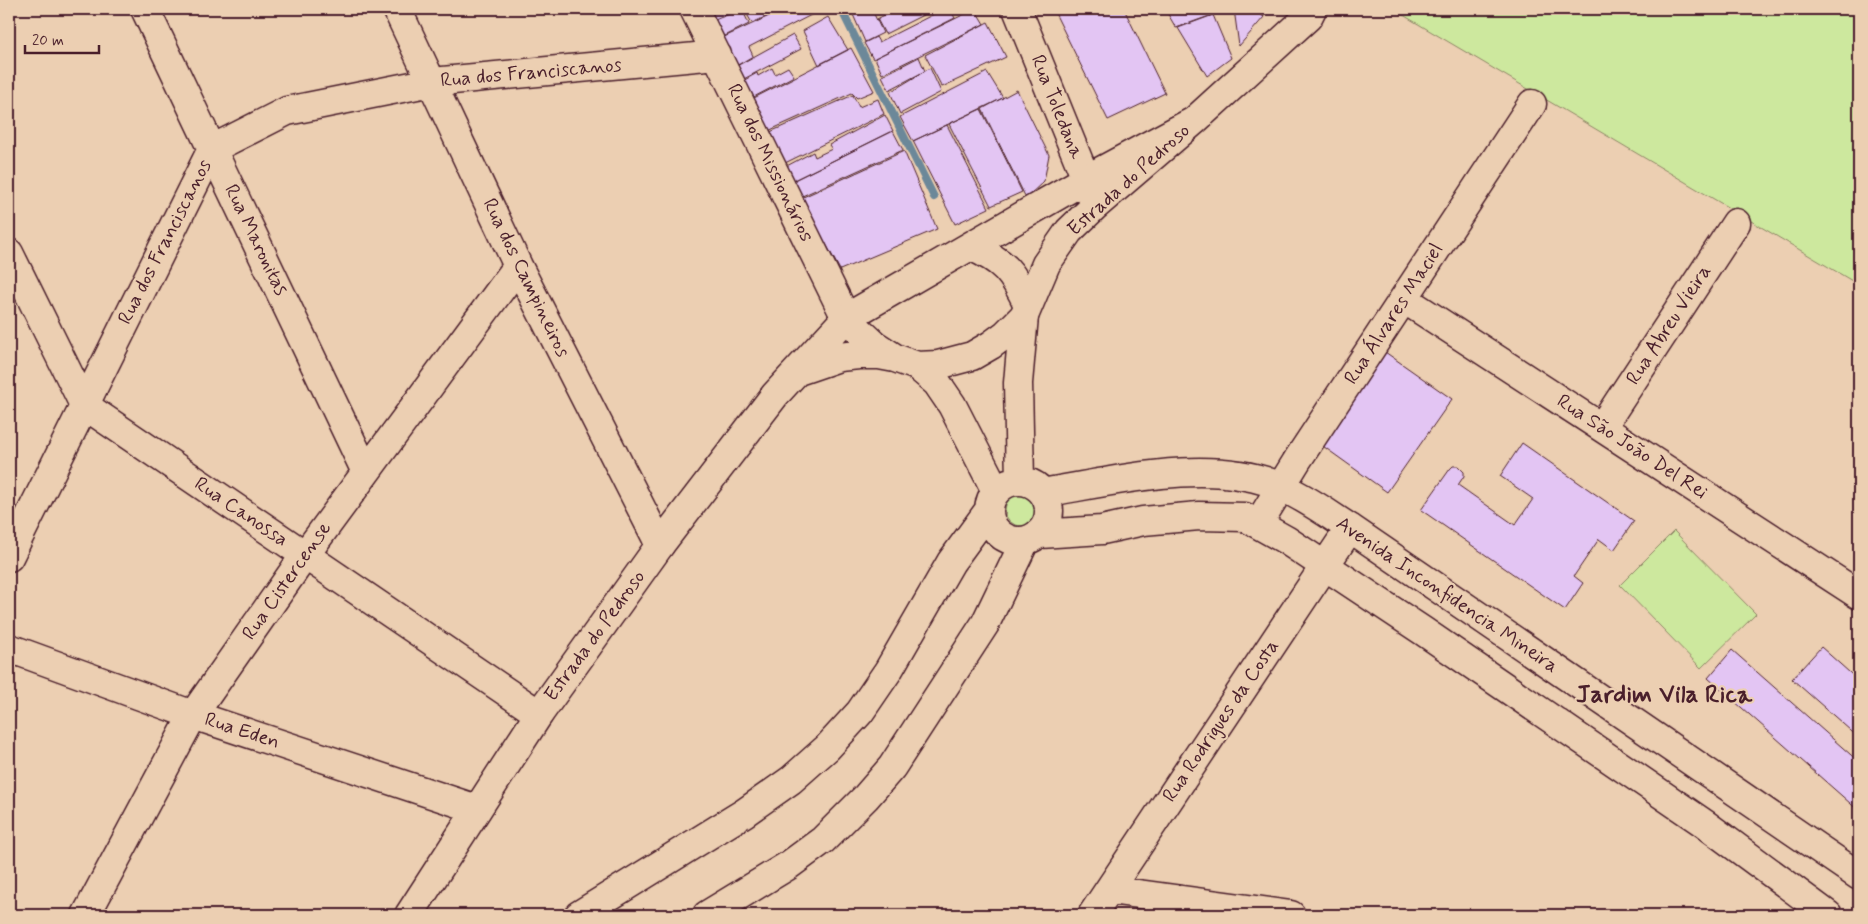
<svg xmlns="http://www.w3.org/2000/svg" width="1868" height="924" font-family="Mynerve,sans-serif">
<style>
.green{fill:#cde89e;stroke:#8c8464}
.lines{fill:none;stroke-linecap:round;stroke-linejoin:round}
.stream{stroke:#6c8899;stroke-width:8}
.building{fill:#e3c5f3;stroke:#4a1f2b}
.minor-casing{stroke:#4a1f2b;stroke-width:31}
.secondary-casing{stroke:#4a1f2b;stroke-width:31}
.minor{stroke:#eccfb2;stroke-width:28}
.secondary{stroke:#eccfb2;stroke-width:28}
.labels{text-anchor:middle;dominant-baseline:central;stroke-width:4.5;stroke-linejoin:round;paint-order:stroke}
.street-label{font-size:20px;fill:#4a1f2b;stroke:#eccfb2}
.district-label{font-size:25px;font-weight:bold;fill:#4a1f2b;stroke:#eccfb2}
</style>
<rect width="100%" height="100%" fill="#eccfb2"/>
<filter id="ink" filterUnits="userSpaceOnUse"><feTurbulence type="fractalNoise" baseFrequency=".02" numOctaves="2"/><feDisplacementMap in="SourceGraphic" scale="10" xChannelSelector="R" yChannelSelector="G"/><feConvolveMatrix kernelMatrix="1 2 1 2 8 2 1 2 1" color-interpolation-filters="sRGB"/></filter>
<g filter="url(#ink)">
<path class="green" d="M1393,9H1859V285Z
M1005 510a16 16 0 1 1 32 0a16 16 0 1 1-32 0Z
M1674,531L1756,614L1701,668L1620,585Z"/>
<g class="lines">
<path class="stream" d="M841,9L934,197"/>
</g>
<path class="building" d="M706,9H739L710,21Z
M742,9L749,24L721,38L712,21Z
M744,9H775L776,12L752,23Z
M784,9H811L813,14L749,47L753,56L736,66L720,39Z
M853,9H880L873,12L883,33L865,42L851,10Z
M896,9H935L885,34L877,19Z
M944,9H950L955,18L873,59L864,43L876,37L879,42Z
M975,9L984,24L882,74L875,58Z
M1053,9H1124L1165,93L1108,120Z
M1165,9H1210L1212,15L1176,28Z
M1234,9H1253L1264,17L1239,46Z
M1255,9H1270L1264,16Z
M1213,15L1231,58L1207,76L1178,28Z
M828,17L848,50L819,65L803,31Z
M988,22L1006,57L942,87L925,55Z
M793,35L801,49L740,81L733,68Z
M851,48L874,91L857,98L852,93L768,131L752,99Z
M919,57L925,71L889,90L882,76Z
M788,67L794,76L750,99L741,82L757,73L758,76L772,68L775,74Z
M930,68L941,92L900,114L890,92Z
M987,72L1003,98L913,141L900,117Z
M1017,90L1049,155L1044,181L1026,198L982,109Z
M853,95L859,107L878,99L884,114L783,164L768,133Z
M981,109L1022,192L991,206L949,124Z
M885,115L893,131L790,182L783,168L813,152L815,157L832,149L829,145Z
M947,125L989,208L955,224L913,141Z
M893,131L903,150L800,197L792,181Z
M904,151L937,229L840,270L801,198Z
M1385,352L1452,399L1387,492L1320,444Z
M1522,443L1634,521L1614,550L1599,539L1574,576L1583,583L1565,610L1421,510L1450,469L1453,466H1458L1464,472V476L1458,485L1515,525L1533,499L1500,476Z
M1821,647L1859,681V738L1792,679Z
M1732,650L1859,762V811L1708,678Z"/>
<g class="lines">
<g class="minor-casing">
<path id="minor" d="M145,9L366,472
M397,9L518,266L660,545
M694,9L846,318
M1017,9L1086,179L1093,200
M9,253L84,405L539,714
M1404,299L1859,595
M917,366L937,383L952,405L996,491
M1602,427L1736,223
M989 511a30 30 0 1 1 60 0a30 30 0 1 1-60 0Z
M1020,481L1018,383L1024,316
M1043,493C1115,481 1213,456 1281,487C1305,497 1328,514 1350,528L1859,876
M1258,524L1298,459L1532,104
M1040,534L1102,530L1143,521L1199,516L1245,517L1286,540L1423,631L1705,824L1828,915
M9,557L212,149L287,111L432,82L717,55
M9,648L193,715L477,809
M1109,890L1291,915
M86,915L193,715L305,555L518,266
M579,915L744,813L791,780L827,748L860,712L888,671L951,562L989,510
M707,915L789,865L823,840L866,797L892,767L985,624L1025,541
M1092,915L1350,528"/>
</g>
<g class="secondary-casing">
<path id="secondary" d="M970,246C1004,261 1013,272 1028,305
M846,318L875,345L895,358
M801,370L839,357L859,355H879L895,358L917,366L938,365L972,356L991,345L1006,334L1024,316L1046,264L1069,231L1094,207L1194,121L1308,17L1312,9
M409,915L539,714L660,545L775,395L846,318L1086,179L1194,121"/>
</g>
<use href="#minor" class="minor"/>
<use href="#secondary" class="secondary"/>
</g>
</g>
<g class="labels">
<g class="street-label">
<text transform="translate(531 73) rotate(-5)">Rua dos Franciscanos</text>
<text transform="translate(1057 107) rotate(68)">Rua Toledana</text>
<text transform="translate(770 163) rotate(64)">Rua dos Missionários</text>
<text transform="translate(1129 180) rotate(-42)">Estrada do Pedroso</text>
<text transform="translate(256 240) rotate(64)">Rua Maronitas</text>
<text transform="translate(165 242) rotate(-63)">Rua dos Franciscanos</text>
<text transform="translate(526 278) rotate(64)">Rua dos Campineiros</text>
<text transform="translate(1394 314) rotate(-57)">Rua Álvares Maciel</text>
<text transform="translate(1669 325) rotate(-57)">Rua Abreu Vieira</text>
<text transform="translate(1632 447) rotate(33)">Rua São João Del Rei</text>
<text transform="translate(241 512) rotate(34)">Rua Canossa</text>
<text transform="translate(287 581) rotate(-55)">Rua Cistercense</text>
<text transform="translate(1447 595) rotate(34)">Avenida Inconfidencia Mineira</text>
<text transform="translate(595 636) rotate(-54)">Estrada do Pedroso</text>
<text transform="translate(1221 721) rotate(-56)">Rua Rodrigues da Costa</text>
<text transform="translate(242 731) rotate(18)">Rua Eden</text>
</g>
<g class="district-label">
<text x="1664" y="695">Jardim Vila Rica</text>
</g>
</g>
<rect width="1868" height="924" fill="none" stroke="#eccfb2" stroke-width="30"/>
<rect x="15" y="15" width="1838" height="894" fill="none" stroke="#4a1f2b" stroke-width="2" filter="url(#ink)"/>
<path d="M25 45v8h74v-8" fill="none" stroke="#4a1f2b" stroke-width="2.5"/>
<text x="32" y="45" font-size="15" fill="#4a1f2b" stroke="#eccfb2" stroke-width="4" paint-order="stroke">20 m</text>
</svg>
